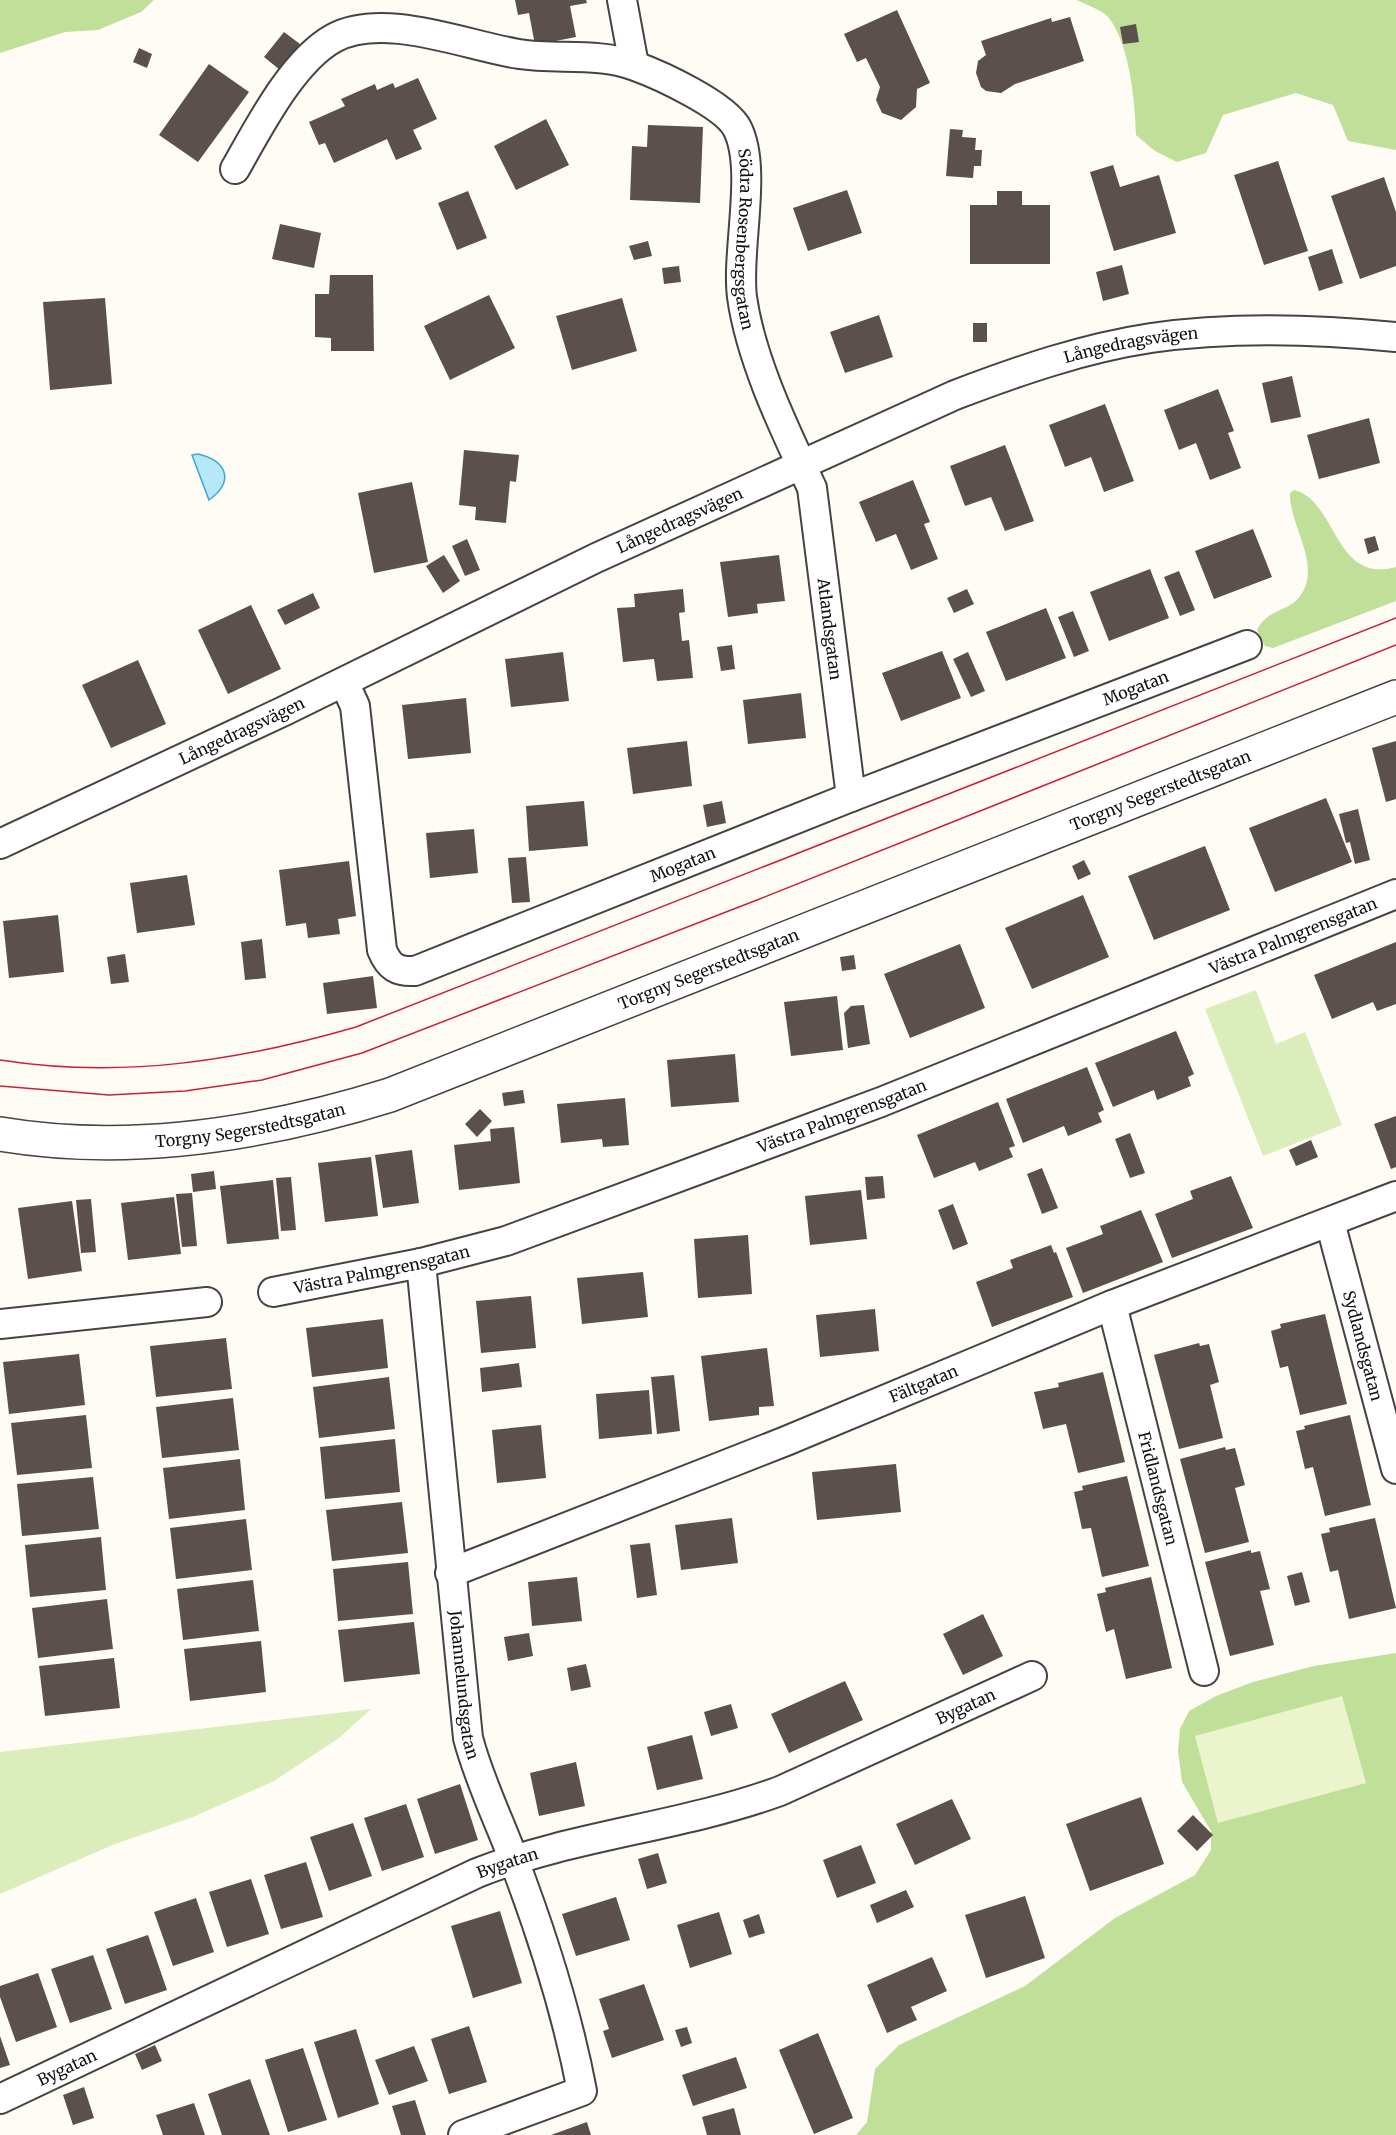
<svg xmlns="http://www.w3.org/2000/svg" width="1396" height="2135" font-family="Merriweather,serif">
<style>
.green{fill:#dbedbb}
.forest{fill:#c0df99}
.pitch{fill:#ebf4cd}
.water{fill:#b6e8fa;stroke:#38a9d6;stroke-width:1.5}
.building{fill:#5b504c}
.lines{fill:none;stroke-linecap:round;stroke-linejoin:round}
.minor-casing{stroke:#444;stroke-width:32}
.tertiary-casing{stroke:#444;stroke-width:36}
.minor{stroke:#fff;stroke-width:28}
.tertiary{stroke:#fff;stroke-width:33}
.tram{stroke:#cc1e3a;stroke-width:1.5}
.labels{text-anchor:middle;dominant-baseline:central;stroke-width:6;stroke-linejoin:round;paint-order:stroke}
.street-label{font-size:16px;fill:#111;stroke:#fff}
</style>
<rect width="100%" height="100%" fill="#fffcf5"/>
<path class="green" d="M1256,990L1276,1044L1305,1032L1342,1125L1263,1156L1205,1009Z
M371,1709L339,1738L274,1781L193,1817L115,1844L0,1894V1752Z"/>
<path class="forest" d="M0,0H154L141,12L98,30L65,32L0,53Z
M1077,0H1396V150L1348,141L1333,105L1296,93L1223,115L1206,153L1177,162L1155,151L1136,135C1135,101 1130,46 1109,18C1103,10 1086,5 1077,0Z
M1294,490C1337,500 1334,585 1396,567V601L1273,648L1265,646L1257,630C1268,608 1289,612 1300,596C1323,566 1289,525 1290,493Z
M1396,1653V2135H856L867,2122L875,2069L899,2045L1025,1986L1115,1918L1195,1875L1211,1850V1831L1182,1782L1178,1751L1180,1729L1189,1711L1216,1696L1253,1682L1314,1666Z"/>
<path class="pitch" d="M1342,1696L1366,1783L1218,1823L1195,1736Z"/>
<path class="water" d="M198,454C227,461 235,481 209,500L192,455Z"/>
<path class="building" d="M515,0H586L587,3L570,6L576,37L535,45L529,13L518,15Z
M897,10L930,83L917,89L916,107L901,120L882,113L876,100L880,87L866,58L857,62L844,34Z
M1070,17L1084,61L1015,84L1001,93L986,91L981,87L976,73L978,61L986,55L981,41L1051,18L1052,22Z
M1136,24L1139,42L1123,44L1120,27Z
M284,32L300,44L280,70L264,57Z
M139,48L152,54L147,68L133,62Z
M209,64L249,92L198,162L159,135Z
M418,78L437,119L413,130L422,149L396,160L387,139L334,163L325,143L319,145L309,122L345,106L341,99L375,84L377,90L393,83L395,88Z
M546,119L569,165L516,190L494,146Z
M648,125L703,127L700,203L630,200L632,146L647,147Z
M950,129L963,130L962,137L976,138L975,150H982L981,166H974L973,178L946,176Z
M1278,161L1308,251L1264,265L1234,175Z
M1113,165L1120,187L1159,175L1176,233L1114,251L1090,172Z
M1384,177L1396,212V266L1360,279L1331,196Z
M847,190L862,233L808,251L793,208Z
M468,191L487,238L457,250L438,203Z
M997,191H1022V205H1050V264H970V205H997Z
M280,224L321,233L314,268L272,259Z
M648,241L652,256L634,260L629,246Z
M1332,249L1343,283L1319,291L1308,257Z
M1122,265L1129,294L1103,301L1096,272Z
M679,266L681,282L664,284L662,268Z
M330,275H373L374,351H331V338L315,337V294H329Z
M489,295L515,348L450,380L424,326Z
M105,298L112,384L50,390L43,302Z
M622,298L637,351L572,370L556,316Z
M879,315L893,357L845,373L830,332Z
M973,323H987V342H973Z
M1292,376L1301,417L1271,423L1262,383Z
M1218,389L1234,431L1228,433L1241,468L1210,480L1196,443L1179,450L1164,410Z
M1105,404L1134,481L1104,492L1091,457L1065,467L1049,425Z
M1369,418L1380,463L1319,479L1307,435Z
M1005,445L1034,521L1005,531L991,497L965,506L950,466Z
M464,450L519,455L516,482L510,481L506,523L475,520L476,507L459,505Z
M913,480L930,522L924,524L938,559L911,570L896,534L876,542L859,502Z
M412,482L428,562L374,573L358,493Z
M1253,529L1272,577L1214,599L1195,551Z
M1375,536L1379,550L1368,554L1364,539Z
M467,539L480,570L465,576L452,546Z
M444,555L460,581L443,593L426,566Z
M779,555L785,601L757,604L758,613L728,617L720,562Z
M1150,569L1169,618L1109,641L1090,592Z
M1179,571L1195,610L1180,616L1164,577Z
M683,589L685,612L679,613L682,641L689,640L693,678L657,681L654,659L623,662L617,608L635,607L634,594Z
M967,589L974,604L954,613L947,598Z
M313,593L320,608L285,625L277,610Z
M251,605L281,669L228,694L198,630Z
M1046,608L1066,658L1006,681L986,632Z
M1073,611L1089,651L1074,657L1058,617Z
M732,645L735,669L721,671L717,647Z
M942,651L961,698L901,721L882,673Z
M563,652L569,701L511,707L505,659Z
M968,652L985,691L971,697L953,659Z
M138,660L166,724L111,748L82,685Z
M801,693L806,738L748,744L743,700Z
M466,698L471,753L408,759L402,705Z
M687,741L692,786L633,794L627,748Z
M1396,741V799L1386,802L1372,748Z
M1326,798L1352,862L1275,892L1249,828Z
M584,801L588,846L529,851L526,806Z
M722,801L726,823L707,827L703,805Z
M1358,809L1370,860L1355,864L1350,842L1346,843L1339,814Z
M474,829L478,873L430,878L426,833Z
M1205,846L1230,910L1154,940L1128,876Z
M526,857L530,902L512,903L508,858Z
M1084,860L1091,874L1078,880L1072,866Z
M349,861L356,916L338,919L340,934L308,938L306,923L286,926L279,870Z
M187,875L195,925L137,933L130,883Z
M1083,895L1109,957L1032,989L1005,928Z
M58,915L64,972L9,978L3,921Z
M262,939L266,978L245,980L241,942Z
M1396,942V1004L1377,1011L1373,1002L1332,1019L1314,975Z
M960,944L985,1008L910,1038L884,974Z
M125,954L129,982L111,984L107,957Z
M854,955L856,969L842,971L840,957Z
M373,976L377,1008L327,1014L323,983Z
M837,996L843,1050L791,1056L784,1002Z
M864,1005L870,1044L848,1048L844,1013L851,1006Z
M1176,1031L1194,1074L1188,1077L1191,1086L1157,1100L1154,1090L1113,1107L1095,1063Z
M735,1054L739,1102L671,1107L667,1060Z
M1087,1067L1104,1110L1098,1113L1102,1122L1068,1136L1064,1126L1023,1143L1006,1099Z
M523,1090L525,1103L504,1106L502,1093Z
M625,1098L629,1145L603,1147L602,1139L561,1143L557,1104Z
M998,1102L1015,1146L1009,1148L1013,1157L979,1171L975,1162L934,1178L917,1135Z
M480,1109L492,1121L477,1137L465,1124Z
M1396,1116V1167L1391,1169L1374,1124Z
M514,1127L520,1183L459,1190L454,1145L491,1141L490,1129Z
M1130,1133L1145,1173L1130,1178L1115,1139Z
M1311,1140L1318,1157L1296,1166L1289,1150Z
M412,1150L419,1203L383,1208L375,1155Z
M371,1157L378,1216L325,1222L318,1163Z
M1042,1168L1058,1208L1042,1214L1027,1174Z
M214,1171L216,1189L193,1192L191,1174Z
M883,1176L885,1198L867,1200L865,1177Z
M1231,1176L1253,1228L1172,1258L1155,1214L1193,1199L1190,1191Z
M291,1177L296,1230L281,1231L276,1178Z
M273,1180L279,1239L227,1244L220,1186Z
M861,1190L867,1239L810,1245L805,1196Z
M192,1193L197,1246L182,1247L176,1194Z
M174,1197L181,1254L128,1260L121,1203Z
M91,1199L96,1252L81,1253L76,1200Z
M72,1201L82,1271L28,1279L18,1208Z
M953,1204L968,1244L953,1250L938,1210Z
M1141,1210L1163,1262L1083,1293L1066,1248L1103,1234L1100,1226Z
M748,1235L752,1294L698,1298L694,1239Z
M1051,1245L1054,1253L1056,1252L1073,1297L992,1327L976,1282L1013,1268L1010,1260Z
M643,1272L648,1317L582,1324L577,1278Z
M531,1296L536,1348L481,1353L476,1301Z
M875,1309L879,1351L820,1357L816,1315Z
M1325,1314L1347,1404L1300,1415L1288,1366L1280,1368L1271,1331L1281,1328L1280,1324Z
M383,1319L388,1368L312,1377L306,1328Z
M226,1338L232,1389L156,1397L150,1346Z
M1199,1343L1200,1346L1209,1344L1219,1382L1210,1385L1223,1438L1179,1449L1154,1355Z
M767,1348L774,1406L759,1407V1415L709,1421L701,1356Z
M79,1354L85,1405L9,1414L3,1362Z
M519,1363L522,1387L482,1392L480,1368Z
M1103,1372L1125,1462L1078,1473L1066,1424L1043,1429L1034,1392L1059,1387L1058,1383Z
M674,1375L680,1431L657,1434L651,1377Z
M389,1377L395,1429L319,1438L313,1387Z
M649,1390L652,1434L599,1439L596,1394Z
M233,1398L239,1450L162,1458L156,1407Z
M86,1415L92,1468L17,1475L11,1423Z
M1350,1415L1371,1505L1325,1516L1313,1467L1305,1469L1296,1431L1305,1429L1304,1426Z
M541,1425L546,1478L497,1483L492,1430Z
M395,1439L400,1492L325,1499L320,1447Z
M1225,1447L1226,1450L1235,1448L1245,1485L1235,1488L1249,1542L1205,1553L1180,1459Z
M240,1459L245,1510L169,1519L163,1468Z
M896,1464L901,1512L817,1520L812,1472Z
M1127,1476L1149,1566L1102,1577L1091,1528L1082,1529L1074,1492L1083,1490L1082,1486Z
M93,1477L99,1529L22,1536L17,1484Z
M402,1502L408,1553L332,1561L326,1510Z
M732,1518L738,1563L681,1570L675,1525Z
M1375,1518L1396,1608L1349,1619L1338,1570L1330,1572L1321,1534L1330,1532L1329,1528Z
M246,1519L252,1570L176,1579L170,1528Z
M101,1537L106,1590L30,1597L25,1545Z
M650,1543L657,1595L637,1598L630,1545Z
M1251,1550V1553L1260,1551L1270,1589L1260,1591L1274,1645L1230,1656L1205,1562Z
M408,1562L413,1614L338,1621L333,1569Z
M1302,1572L1310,1602L1295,1606L1287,1576Z
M577,1577L582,1621L532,1626L528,1582Z
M1151,1577L1172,1668L1126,1679L1114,1629L1106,1632L1097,1594L1106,1592L1105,1588Z
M253,1580L259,1631L183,1640L177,1589Z
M107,1599L113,1649L38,1658L32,1608Z
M983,1614L1003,1656L963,1675L943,1634Z
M414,1622L420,1674L344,1682L338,1630Z
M529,1633L533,1656L508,1661L504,1637Z
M261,1641L266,1692L190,1701L184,1649Z
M114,1658L120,1708L45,1716L39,1666Z
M586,1664L591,1687L571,1691L567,1668Z
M845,1681L863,1720L789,1753L771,1714Z
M731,1704L738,1728L711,1736L704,1712Z
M692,1735L703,1779L657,1790L647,1747Z
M576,1762L585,1806L539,1816L530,1773Z
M460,1784L478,1840L435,1854L417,1799Z
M1141,1797L1164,1864L1090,1891L1066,1824Z
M952,1799L971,1839L915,1865L896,1824Z
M406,1804L424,1857L382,1871L364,1818Z
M1193,1815L1213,1835L1197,1851L1177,1831Z
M353,1823L372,1876L329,1891L310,1837Z
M861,1845L876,1883L837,1898L823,1860Z
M658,1853L667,1883L647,1889L638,1859Z
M306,1862L323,1917L281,1929L264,1875Z
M251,1879L269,1934L227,1947L209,1892Z
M906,1890L914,1907L877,1923L870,1905Z
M1025,1896L1045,1958L986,1978L965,1915Z
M616,1897L630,1940L576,1956L562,1914Z
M196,1898L214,1952L173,1966L154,1912Z
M500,1911L522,1983L473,1998L451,1926Z
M719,1912L732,1954L690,1968L677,1925Z
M759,1914L765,1933L749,1938L743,1920Z
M148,1935L167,1990L125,2004L106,1949Z
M93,1955L112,2009L70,2023L51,1969Z
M932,1957L947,1991L911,2007L917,2020L887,2033L867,1985Z
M38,1973L57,2027L16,2042L0,1997V1986Z
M644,1984L664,2040L612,2058L603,2031L609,2029L599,1999Z
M469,2026L487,2082L449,2094L431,2039Z
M687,2027L692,2043L681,2047L675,2030Z
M356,2029L379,2104L338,2118L314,2042Z
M818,2033L853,2118L814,2134L779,2050Z
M0,2036L10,2065L0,2068Z
M155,2045L162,2061L142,2070L135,2054Z
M414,2046L428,2081L389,2095L375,2060Z
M303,2048L327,2120L288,2132L265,2060Z
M736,2057L747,2088L693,2106L682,2075Z
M250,2079L270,2135H222L208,2094Z
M84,2087L94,2118L73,2125L63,2095Z
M415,2100L426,2135H401L392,2106Z
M194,2103L205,2135H163L156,2115Z
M734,2108L741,2135H707L702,2117Z
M587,2122L591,2135H551Z"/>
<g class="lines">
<g class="minor-casing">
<g id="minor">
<path d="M622,0L634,65"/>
<path id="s1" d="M235,169C258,129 292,61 334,38C384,11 467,46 519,54C557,60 598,52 635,66C660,75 725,105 737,128C758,168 736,251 742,297C751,361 785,430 812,488L851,797"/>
<path id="s2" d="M344,682L355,706L382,950C389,967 397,972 415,971L851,797L1247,645"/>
<path id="s3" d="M0,844L284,711L596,558L955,395C1018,371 1084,348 1151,338C1232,326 1315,329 1396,337"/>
<path id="s4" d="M1330,1222L1396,1469"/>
<path id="s5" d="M421,1263L468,1738C479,1780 498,1818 513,1858C542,1934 567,2012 582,2091L463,2135"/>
<path id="s6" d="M273,1292L421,1263L506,1241L881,1102L1396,894"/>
<path id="s7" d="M1112,1305L1204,1671"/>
<path d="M0,1324L207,1302"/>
<path id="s8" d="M450,1573L786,1441L1112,1305L1396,1196"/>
<path id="s9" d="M0,2099L477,1873C574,1835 681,1827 780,1791L1032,1676"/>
</g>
</g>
<g class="tertiary-casing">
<g id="tertiary">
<path id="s10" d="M0,1134C131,1156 265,1134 390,1095L1396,697"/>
</g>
</g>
<use href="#minor" class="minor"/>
<use href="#tertiary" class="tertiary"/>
<path class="tram" d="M0,1060C121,1079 239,1061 356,1027L1396,618
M0,1086L109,1095L185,1091L262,1080L362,1053L757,900L1396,645"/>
</g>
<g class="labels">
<g class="street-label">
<text stroke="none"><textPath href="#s1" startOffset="706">Södra Rosenbergsgatan</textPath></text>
<text stroke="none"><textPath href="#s3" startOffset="1239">Långedragsvägen</textPath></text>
<text stroke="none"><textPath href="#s3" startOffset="753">Långedragsvägen</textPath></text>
<text stroke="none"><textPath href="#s1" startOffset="1110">Atlandsgatan</textPath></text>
<text stroke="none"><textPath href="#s2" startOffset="1089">Mogatan</textPath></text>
<text stroke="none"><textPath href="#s3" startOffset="267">Långedragsvägen</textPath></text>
<text stroke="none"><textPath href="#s10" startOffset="1224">Torgny Segerstedtsgatan</textPath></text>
<text stroke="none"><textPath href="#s2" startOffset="603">Mogatan</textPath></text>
<text stroke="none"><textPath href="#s6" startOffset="1083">Västra Palmgrensgatan</textPath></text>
<text stroke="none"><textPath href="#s10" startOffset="738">Torgny Segerstedtsgatan</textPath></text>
<text stroke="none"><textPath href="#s6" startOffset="597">Västra Palmgrensgatan</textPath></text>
<text stroke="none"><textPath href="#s10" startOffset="252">Torgny Segerstedtsgatan</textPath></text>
<text stroke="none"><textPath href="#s6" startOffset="111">Västra Palmgrensgatan</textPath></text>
<text stroke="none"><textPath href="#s4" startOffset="128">Sydlandsgatan</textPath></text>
<text stroke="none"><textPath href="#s8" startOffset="510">Fältgatan</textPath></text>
<text stroke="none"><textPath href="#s7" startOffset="189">Fridlandsgatan</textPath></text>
<text stroke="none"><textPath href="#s5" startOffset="424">Johannelundsgatan</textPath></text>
<text stroke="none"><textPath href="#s9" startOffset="1046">Bygatan</textPath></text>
<text stroke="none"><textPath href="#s9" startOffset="560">Bygatan</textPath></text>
<text stroke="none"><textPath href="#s9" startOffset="74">Bygatan</textPath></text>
</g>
</g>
</svg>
